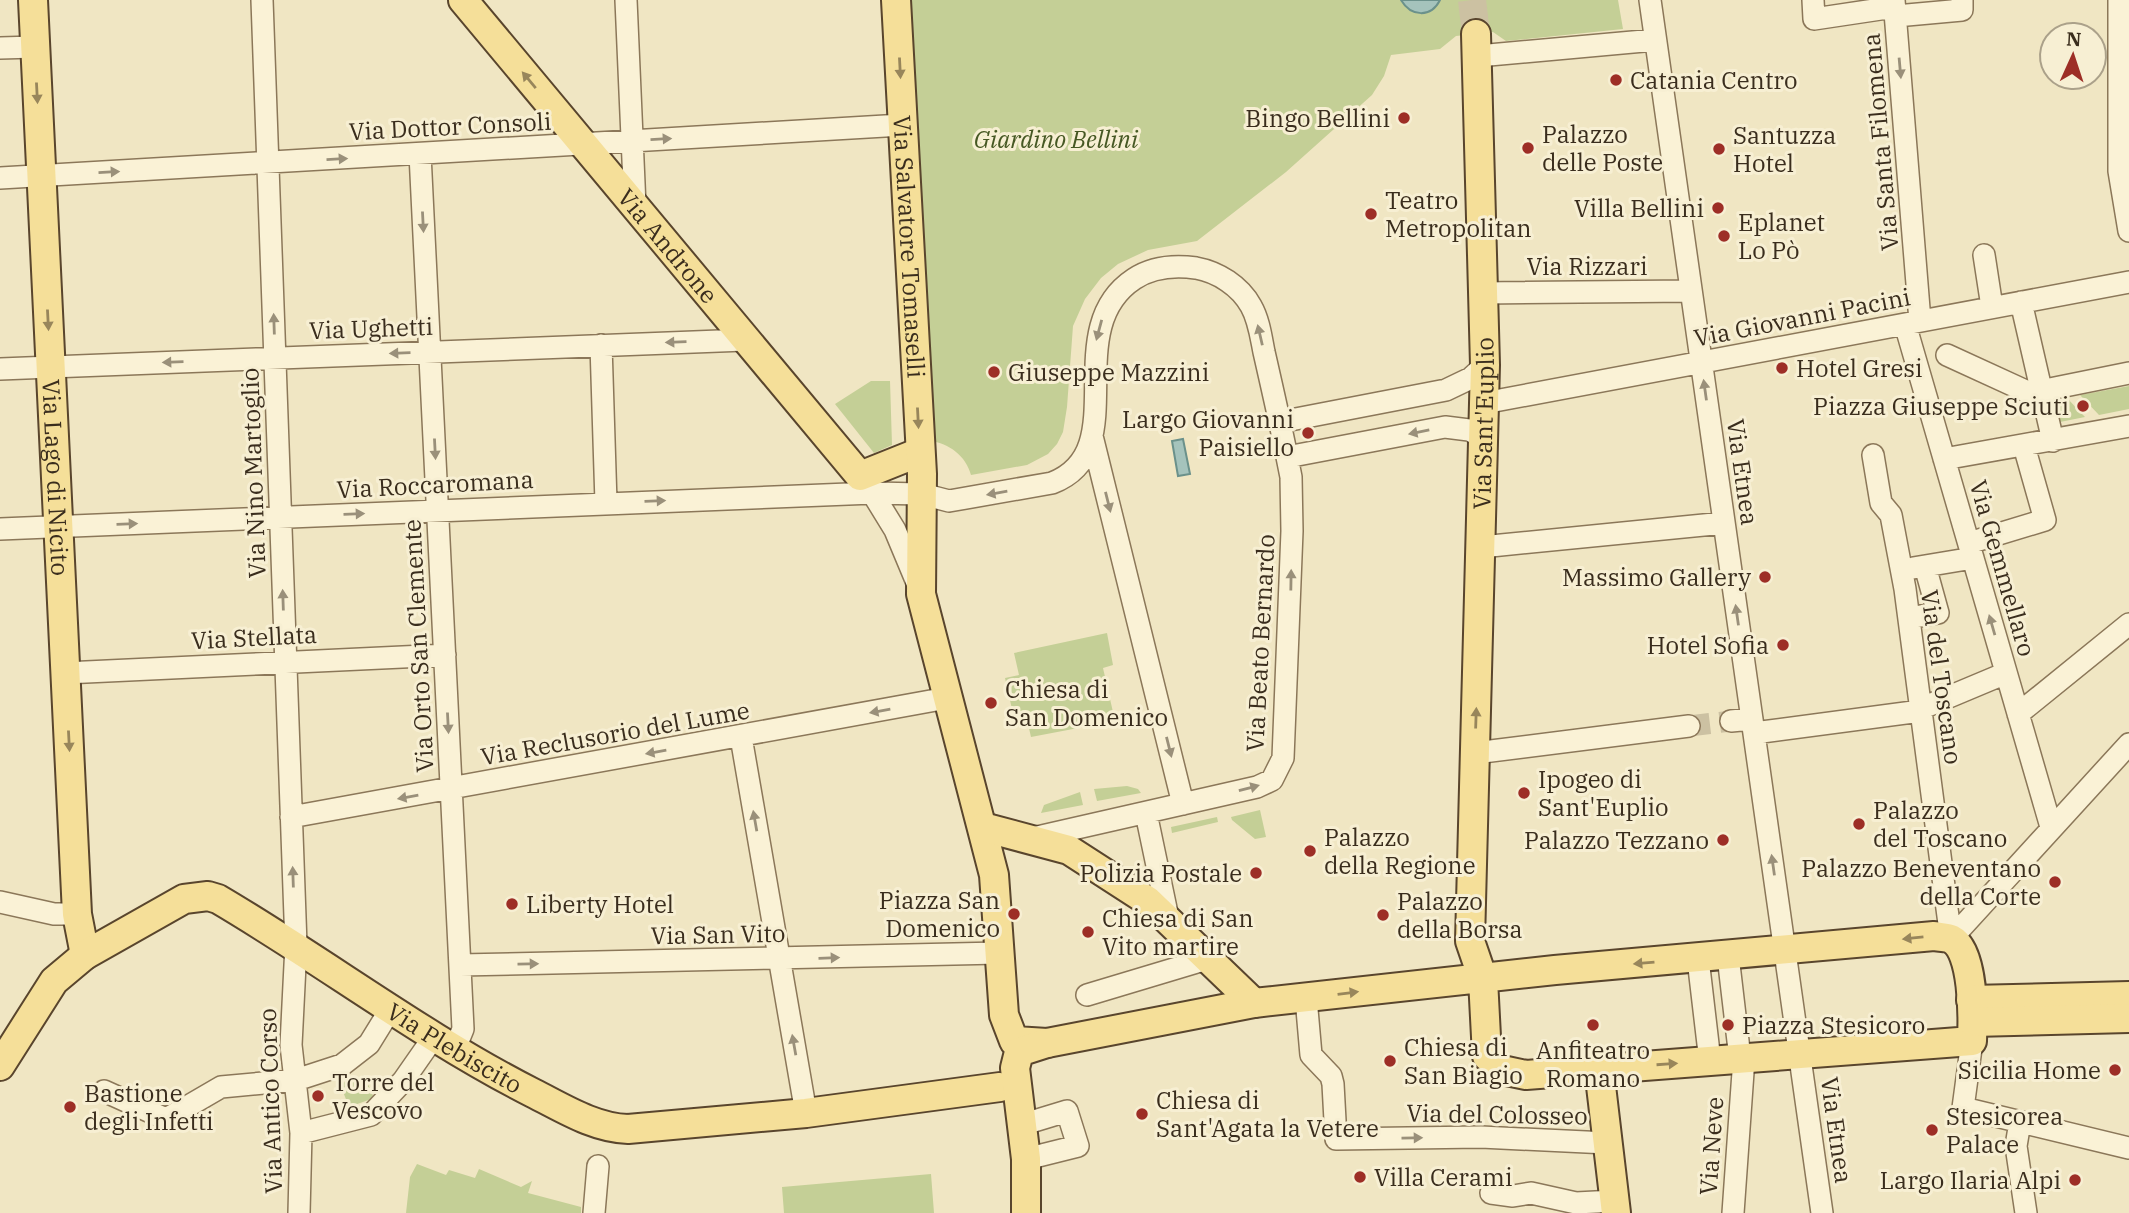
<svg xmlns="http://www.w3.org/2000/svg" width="2129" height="1213" font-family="'IBM Plex Serif',serif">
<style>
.green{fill:#c4cf96}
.water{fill:#a5c3bc;stroke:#6b918b;stroke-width:2}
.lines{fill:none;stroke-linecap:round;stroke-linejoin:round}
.minor-tunnel{stroke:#ccc1a2;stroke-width:21;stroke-dasharray:21 10;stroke-linecap:butt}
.major-tunnel{stroke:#ccc1a2;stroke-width:28;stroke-dasharray:28 14;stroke-linecap:butt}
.minor-casing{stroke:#8b7759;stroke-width:24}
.major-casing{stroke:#59452d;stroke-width:32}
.minor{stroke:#faf2d6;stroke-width:21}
.major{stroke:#f5df99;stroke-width:28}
.oneway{fill:#98865b}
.oneway2{fill:#9a907a}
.poi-dot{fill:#9d2e26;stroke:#f7efd3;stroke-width:2.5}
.labels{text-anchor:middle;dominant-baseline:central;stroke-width:6;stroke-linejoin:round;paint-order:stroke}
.poi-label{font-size:24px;fill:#3a2d1d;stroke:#f7efd3;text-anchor:start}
.street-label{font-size:24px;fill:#3a2d1d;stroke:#f7efd3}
.park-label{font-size:24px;font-style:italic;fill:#465823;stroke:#f7efd3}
</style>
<rect width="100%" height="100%" fill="#f0e6c3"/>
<path class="green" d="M909,0H1618L1623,29L1506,41L1493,32L1456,36L1440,49L1391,55L1384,76L1372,95L1286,172L1197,241L1148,250L1118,264L1101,278L1085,299L1073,326L1067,407L1063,432L1057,444L1048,454L1027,465L971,475C966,456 949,443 930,441Z
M871,381H890L892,445L874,453L835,404Z
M2129,386V409L2099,415L2080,395Z
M2067,398L2085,417L2060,422L2055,400Z
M1107,633L1113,665L1103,668L1115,721L1031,737L1028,724L1016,727L1005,678L1019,675L1014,653Z
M1127,786L1138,789L1141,793L1097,801L1094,789Z
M1080,792L1083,805L1041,813L1044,805Z
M1260,810L1266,837L1255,839L1232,820L1231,817Z
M1217,817L1218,822L1172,833L1171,827Z
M364,1075L374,1098L349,1107L340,1084Z
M417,1164L446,1175L449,1170L475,1178L479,1169L521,1187L532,1181L528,1193L581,1207V1213H406L410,1177Z
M931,1174L934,1213H784L782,1187Z"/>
<path class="water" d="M1401,0H1440C1431,18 1411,17 1401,0Z
M1183,439L1190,474L1178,476L1172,441Z"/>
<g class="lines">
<path class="minor-tunnel" d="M1689,726L1731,721"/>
<path class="major-tunnel" d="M1472,0L1476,34"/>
<g class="minor-casing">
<path id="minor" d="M262,0L296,945L291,1045L301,1133L299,1213
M626,0L635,206
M1650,0L1822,1213
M1813,0L1814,19L1894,7
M1894,0L1920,321
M2119,0V171L2129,231
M1896,16L1962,10V0
M0,48L35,47
M1478,56L1655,40
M420,154L463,1029L454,1051
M0,178L902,125
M1984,255L1992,307
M1483,293L1691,291
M2021,302L2053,441
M1905,324L2051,827
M601,345L606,503
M1947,355L2043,399
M0,369L745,340
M2040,391L2129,373
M1484,403L2129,282
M1280,422L1446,390L1471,378L1485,365
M1092,436L1183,804
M1873,455L1881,503L1891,515L1905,589L1951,939
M1944,459L2129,426
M868,486L895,530L918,585
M0,529L873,493L922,494L949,501L1052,483C1136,451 1057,330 1134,279C1152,267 1174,265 1196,268C1218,272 1240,286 1251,306C1259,320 1261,337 1264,352C1272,387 1280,422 1287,457L1445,427L1469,430L1484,438
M1969,543L2045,520L2024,446
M1481,547L1724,523
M1913,568L1973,558
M1909,618L1938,613L1925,566
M65,673L445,655
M2018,714L2129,624
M1731,721L1752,719
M1754,733L1913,712L2006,673
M741,737L806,1113
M1475,753L1689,726
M1146,813L1168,918
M291,817L947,698
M1033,838L1257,787L1272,780L1283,758L1292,531L1291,477L1287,457
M0,902L54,914H77
M1951,939L2129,744
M1728,956L1740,1058
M1698,959L1710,1061
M460,965L999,953
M1087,995L1207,959
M1306,998L1311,1055L1331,1076L1333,1084L1336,1139L1481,1137L1607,1143
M1972,1041L1963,1108L2129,1148
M104,1091L166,1119L221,1087L296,1080L342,1065L369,1044L390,1010
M2020,1122L2016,1146L2026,1213
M1021,1125L1067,1111L1078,1146L1026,1159
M301,1133L371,1115L403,1081L433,1038
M1491,1193L1513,1196L1531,1193L1576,1203L1615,1201
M594,1213L598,1166
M1733,1213L1744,1058"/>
</g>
<g class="major-casing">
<g id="major">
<path id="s1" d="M33,0L77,914L85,955"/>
<path id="s2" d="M463,0L860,476L920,452"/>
<path id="s3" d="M896,0L922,474L921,594L994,875L1004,1015L1014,1041L1047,1043"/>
<path id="s4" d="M983,827L1069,850L1148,901L1254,1003L1555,970L1934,936C1939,937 1947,937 1951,939C1974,950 1973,1018 1972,1041L1526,1075L1502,1070L1487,1056L1483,979L1470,941L1485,365L1476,34"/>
<path d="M1971,1000L2129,996"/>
<path d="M1973,1022L2129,1018"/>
<path id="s5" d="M0,1066L54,981L85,955L184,899L208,896L218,899C325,962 423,1037 533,1093C563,1108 594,1128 628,1129L806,1113L1000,1087"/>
<path d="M1599,1069L1616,1213"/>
<path d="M1026,1213V1159L1015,1068L1019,1052L1047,1043L1254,1003"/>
</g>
</g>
<use href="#minor" class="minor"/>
<use href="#major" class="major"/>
</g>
<defs><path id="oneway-solid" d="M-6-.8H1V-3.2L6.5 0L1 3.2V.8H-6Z" transform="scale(1.75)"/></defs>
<g class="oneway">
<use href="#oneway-solid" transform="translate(900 68) rotate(87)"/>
<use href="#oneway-solid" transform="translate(529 80) rotate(-130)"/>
<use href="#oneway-solid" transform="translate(37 93) rotate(87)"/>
<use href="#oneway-solid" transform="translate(48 320) rotate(87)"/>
<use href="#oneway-solid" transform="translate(918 418) rotate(87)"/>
<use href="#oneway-solid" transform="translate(1476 718) rotate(-88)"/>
<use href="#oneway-solid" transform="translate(69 741) rotate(87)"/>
<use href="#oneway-solid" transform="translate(1913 938) rotate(174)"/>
<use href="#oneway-solid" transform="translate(1644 963) rotate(175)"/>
<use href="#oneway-solid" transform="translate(1348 993) rotate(-7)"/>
<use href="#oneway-solid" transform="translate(1667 1064) rotate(-4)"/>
</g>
<g class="oneway2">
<use href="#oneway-solid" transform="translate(1900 68) rotate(85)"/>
<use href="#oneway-solid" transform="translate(661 139) rotate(-3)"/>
<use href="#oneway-solid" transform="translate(337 159) rotate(-3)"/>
<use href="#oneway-solid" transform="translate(109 172) rotate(-3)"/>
<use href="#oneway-solid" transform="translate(423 222) rotate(87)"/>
<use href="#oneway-solid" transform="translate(274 324) rotate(-92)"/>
<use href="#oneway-solid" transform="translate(1099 330) rotate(105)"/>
<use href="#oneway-solid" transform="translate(1260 335) rotate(-103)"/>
<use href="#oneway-solid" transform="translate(676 342) rotate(178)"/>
<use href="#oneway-solid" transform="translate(400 353) rotate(178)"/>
<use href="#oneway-solid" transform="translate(173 362) rotate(178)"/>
<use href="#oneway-solid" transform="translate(1705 390) rotate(-98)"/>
<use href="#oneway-solid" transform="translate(1419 432) rotate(169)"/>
<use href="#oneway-solid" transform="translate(435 449) rotate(87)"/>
<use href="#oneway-solid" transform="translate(997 493) rotate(170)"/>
<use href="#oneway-solid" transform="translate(655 501) rotate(-2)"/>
<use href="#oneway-solid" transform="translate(1108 502) rotate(76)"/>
<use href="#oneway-solid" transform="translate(354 514) rotate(-2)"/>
<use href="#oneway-solid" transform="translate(127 524) rotate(-2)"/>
<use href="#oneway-solid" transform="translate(1291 580) rotate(-89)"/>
<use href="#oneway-solid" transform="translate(283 600) rotate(-92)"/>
<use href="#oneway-solid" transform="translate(1737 615) rotate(-98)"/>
<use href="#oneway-solid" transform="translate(1992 625) rotate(-106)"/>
<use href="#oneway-solid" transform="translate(880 711) rotate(170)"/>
<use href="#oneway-solid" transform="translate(448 723) rotate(87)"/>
<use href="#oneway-solid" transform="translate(1169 747) rotate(76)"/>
<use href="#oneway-solid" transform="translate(656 752) rotate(170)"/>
<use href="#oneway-solid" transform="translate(1249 788) rotate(-15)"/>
<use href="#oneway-solid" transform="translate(408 797) rotate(170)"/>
<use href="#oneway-solid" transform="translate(755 821) rotate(-100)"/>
<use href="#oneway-solid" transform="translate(1773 865) rotate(-98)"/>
<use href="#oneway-solid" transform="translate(293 877) rotate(-92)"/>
<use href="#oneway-solid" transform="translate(829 958) rotate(-2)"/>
<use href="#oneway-solid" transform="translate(528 964) rotate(-1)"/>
<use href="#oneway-solid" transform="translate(794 1045) rotate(-100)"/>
<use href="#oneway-solid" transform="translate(1412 1138) rotate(-1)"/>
</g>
<g class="poi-dot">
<circle cx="1616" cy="80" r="7"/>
<circle cx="1404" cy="118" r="7"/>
<circle cx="1528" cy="148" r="7"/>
<circle cx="1719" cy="149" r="7"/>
<circle cx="1718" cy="208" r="7"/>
<circle cx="1371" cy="214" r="7"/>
<circle cx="1724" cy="236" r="7"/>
<circle cx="1782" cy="368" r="7"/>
<circle cx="994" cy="372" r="7"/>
<circle cx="2083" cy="406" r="7"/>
<circle cx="1308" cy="433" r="7"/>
<circle cx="1765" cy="577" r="7"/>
<circle cx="1783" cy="645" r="7"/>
<circle cx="991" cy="703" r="7"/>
<circle cx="1524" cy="793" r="7"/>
<circle cx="1859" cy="824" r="7"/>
<circle cx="1723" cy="840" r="7"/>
<circle cx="1310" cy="851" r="7"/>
<circle cx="1256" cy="873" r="7"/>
<circle cx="2055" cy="882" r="7"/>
<circle cx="512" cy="904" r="7"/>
<circle cx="1014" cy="914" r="7"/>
<circle cx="1383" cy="915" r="7"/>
<circle cx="1088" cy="932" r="7"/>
<circle cx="1593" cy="1025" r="7"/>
<circle cx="1728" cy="1025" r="7"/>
<circle cx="1390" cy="1061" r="7"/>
<circle cx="2115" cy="1070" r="7"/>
<circle cx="318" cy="1096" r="7"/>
<circle cx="70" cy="1107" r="7"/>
<circle cx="1142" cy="1114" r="7"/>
<circle cx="1932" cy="1130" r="7"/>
<circle cx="1360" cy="1177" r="7"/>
<circle cx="2075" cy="1180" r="7"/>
</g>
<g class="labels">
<g class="poi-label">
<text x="1630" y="80">Catania Centro</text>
<text x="1390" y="118" text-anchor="end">Bingo Bellini</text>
<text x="1542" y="134">Palazzo<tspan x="1542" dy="28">delle Poste</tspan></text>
<text x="1733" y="135">Santuzza<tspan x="1733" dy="28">Hotel</tspan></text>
<text x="1385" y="200">Teatro<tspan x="1385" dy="28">Metropolitan</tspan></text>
<text x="1704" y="208" text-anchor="end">Villa Bellini</text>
<text x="1738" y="222">Eplanet<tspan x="1738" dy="28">Lo Pò</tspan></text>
<text x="1796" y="368">Hotel Gresi</text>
<text x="1008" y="372">Giuseppe Mazzini</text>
<text x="2069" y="406" text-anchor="end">Piazza Giuseppe Sciuti</text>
<text x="1294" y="419" text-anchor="end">Largo Giovanni<tspan x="1294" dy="28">Paisiello</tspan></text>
<text x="1751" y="577" text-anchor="end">Massimo Gallery</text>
<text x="1769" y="645" text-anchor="end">Hotel Sofia</text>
<text x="1005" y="689">Chiesa di<tspan x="1005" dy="28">San Domenico</tspan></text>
<text x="1538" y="779">Ipogeo di<tspan x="1538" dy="28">Sant'Euplio</tspan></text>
<text x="1873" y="810">Palazzo<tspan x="1873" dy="28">del Toscano</tspan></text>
<text x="1324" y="837">Palazzo<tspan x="1324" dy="28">della Regione</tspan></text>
<text x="1709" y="840" text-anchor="end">Palazzo Tezzano</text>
<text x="2041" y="868" text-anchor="end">Palazzo Beneventano<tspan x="2041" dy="28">della Corte</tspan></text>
<text x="1242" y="873" text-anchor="end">Polizia Postale</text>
<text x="1000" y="900" text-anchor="end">Piazza San<tspan x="1000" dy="28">Domenico</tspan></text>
<text x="1397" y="901">Palazzo<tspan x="1397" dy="28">della Borsa</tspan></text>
<text x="526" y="904">Liberty Hotel</text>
<text x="1102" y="918">Chiesa di San<tspan x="1102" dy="28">Vito martire</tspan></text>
<text x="1742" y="1025">Piazza Stesicoro</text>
<text x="1404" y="1047">Chiesa di<tspan x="1404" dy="28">San Biagio</tspan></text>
<text x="1593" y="1050" text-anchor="middle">Anfiteatro<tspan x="1593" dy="28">Romano</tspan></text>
<text x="2101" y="1070" text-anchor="end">Sicilia Home</text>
<text x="332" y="1082">Torre del<tspan x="332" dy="28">Vescovo</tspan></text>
<text x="84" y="1093">Bastione<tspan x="84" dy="28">degli Infetti</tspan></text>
<text x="1156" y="1100">Chiesa di<tspan x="1156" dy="28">Sant'Agata la Vetere</tspan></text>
<text x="1946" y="1116">Stesicorea<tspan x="1946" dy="28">Palace</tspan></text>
<text x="1374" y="1177">Villa Cerami</text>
<text x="2061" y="1180" text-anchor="end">Largo Ilaria Alpi</text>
</g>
<g class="street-label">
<text transform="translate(450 126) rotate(-3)">Via Dottor Consoli</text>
<text transform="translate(1880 142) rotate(-95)">Via Santa Filomena</text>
<text stroke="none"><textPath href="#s2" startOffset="320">Via Androne</textPath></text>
<text stroke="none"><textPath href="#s3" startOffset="247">Via Salvatore Tomaselli</textPath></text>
<text x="1587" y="266">Via Rizzari</text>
<text transform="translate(1802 317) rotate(-11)">Via Giovanni Pacini</text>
<text transform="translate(371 328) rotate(-2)">Via Ughetti</text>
<text stroke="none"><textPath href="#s4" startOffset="2266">Via Sant'Euplio</textPath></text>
<text transform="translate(1743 472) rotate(82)">Via Etnea</text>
<text transform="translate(253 473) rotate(-92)">Via Nino Martoglio</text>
<text stroke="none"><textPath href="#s1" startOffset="478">Via Lago di Nicito</textPath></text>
<text transform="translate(435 484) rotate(-3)">Via Roccaromana</text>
<text transform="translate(2003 568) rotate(74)">Via Gemmellaro</text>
<text transform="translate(254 637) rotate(-3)">Via Stellata</text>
<text transform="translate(1260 643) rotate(-87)">Via Beato Bernardo</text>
<text transform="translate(418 646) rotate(-93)">Via Orto San Clemente</text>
<text transform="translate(1942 677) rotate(82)">Via del Toscano</text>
<text transform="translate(615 733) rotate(-10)">Via Reclusorio del Lume</text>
<text transform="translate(718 934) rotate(-1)">Via San Vito</text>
<text stroke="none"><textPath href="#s5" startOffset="569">Via Plebiscito</textPath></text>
<text transform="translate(270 1101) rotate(-92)">Via Antico Corso</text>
<text transform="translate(1497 1114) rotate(1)">Via del Colosseo</text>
<text transform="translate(1837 1130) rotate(82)">Via Etnea</text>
<text transform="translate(1711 1146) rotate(-86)">Via Neve</text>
</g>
<g class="park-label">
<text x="1056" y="139">Giardino Bellini</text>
</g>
</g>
<g transform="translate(2073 56) rotate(3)"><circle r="33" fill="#f7efd3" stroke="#aba18a" stroke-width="2"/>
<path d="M0-5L12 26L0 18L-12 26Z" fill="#9d2e26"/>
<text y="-10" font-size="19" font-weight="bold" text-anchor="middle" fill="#3a2d1d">N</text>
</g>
</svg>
